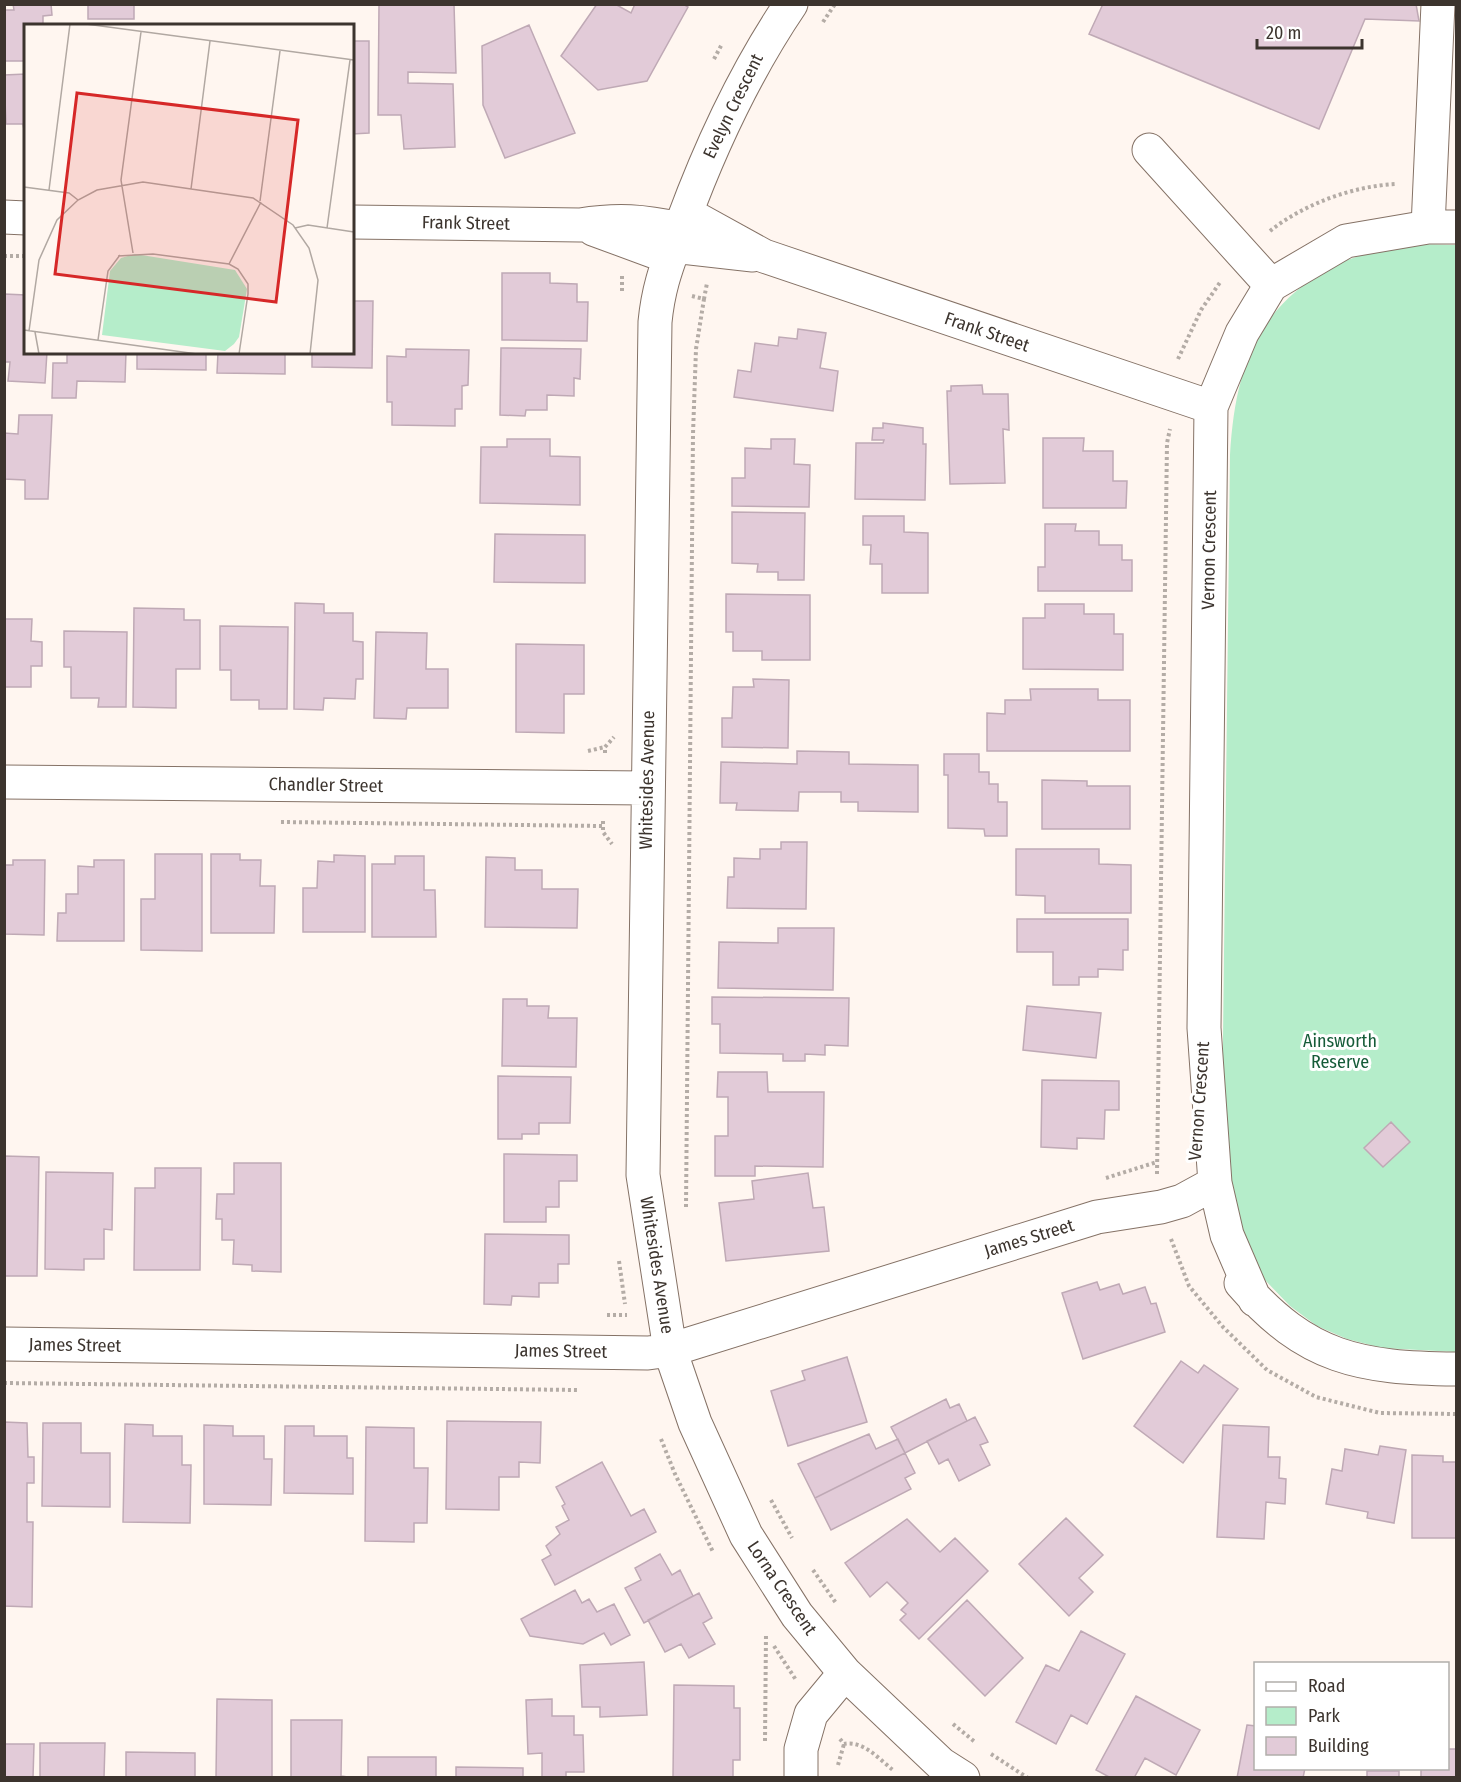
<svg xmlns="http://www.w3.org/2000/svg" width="1461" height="1782" font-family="'Fira Sans Condensed',sans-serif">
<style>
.green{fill:#b5edca}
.building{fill:#e2cbd8;stroke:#bfa9b5;stroke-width:1.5}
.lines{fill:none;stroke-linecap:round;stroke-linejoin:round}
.minor-casing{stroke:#857266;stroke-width:35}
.path{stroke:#b4aca6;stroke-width:4;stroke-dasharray:3 3;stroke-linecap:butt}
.minor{stroke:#fff;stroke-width:33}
.labels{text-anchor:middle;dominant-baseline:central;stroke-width:6;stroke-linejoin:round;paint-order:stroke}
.street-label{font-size:18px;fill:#3c342e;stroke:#fff}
.park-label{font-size:18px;fill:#155b38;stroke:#fff}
.inset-road{fill:none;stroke:#b1a8a2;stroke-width:1.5}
.view{fill:#d62828;fill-opacity:0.15;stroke:#d62828;stroke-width:3}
.inset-edge{fill:none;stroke:#3c342e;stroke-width:3}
</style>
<rect width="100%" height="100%" fill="#fff6f0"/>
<path class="green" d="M1416,244L1456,245V1352L1382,1348L1347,1339L1317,1326L1290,1306L1263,1278L1232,1220L1222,1121L1230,455C1235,373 1254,309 1332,267C1357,253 1388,250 1416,244Z"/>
<path class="building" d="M13,4H51L52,15L43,16V26H26V61H4V10H14Z
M88,4H134V19H88Z
M379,4H454L456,73L408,72V83L453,84L455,147L404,149L401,115H378Z
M597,4H615L631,13L635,4H683L688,7L647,81L598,90L561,56Z
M1103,4H1416L1419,21L1365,19L1319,129L1089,34Z
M529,25L575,133L505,158L483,105L482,46Z
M352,41H369V133L352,134Z
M26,74V136H25L23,124H6L4,75Z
M502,273H550V283L577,284V302H588L587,341L502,340Z
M4,294L26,295V352H47L45,383L8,381L10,362H4Z
M352,301H373L372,368L312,367V352H352Z
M798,329L826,333L820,368L838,371L833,411L734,397L738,370L751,372L755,343L778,346L779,337L797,339Z
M501,348L581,349L580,379L574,378V396L547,395V410H526L525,416L500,415Z
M406,349L469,350L468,385L462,386V409H455V426L392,425V402H387V356L406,357Z
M67,352H126L125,382L77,381L76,398H52L53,363H67Z
M137,352H206V370L137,369Z
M218,352H285V374L217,373Z
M982,385L983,394H1008L1009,430L1003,429L1005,483L950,484L947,391H951V386Z
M19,415H52L48,499H25V480L4,479V433L18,434Z
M883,423L923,428V444H926L925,500L855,499L856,443H883L884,440H872L873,428H883Z
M1043,438H1084L1083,451H1113V481H1127L1126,508H1043Z
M507,439H550V456L580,457V505L480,503L481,447H507Z
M771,439H795L794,464L810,465L809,507L732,506V478H745V448L771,449Z
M732,512L805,513L804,580H778V572H757L758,564L732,563Z
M863,516H904V532L928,533V593H882V564H870L871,545H863Z
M1045,524H1076L1075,531H1099V545H1122V560H1132V591H1038V567H1045Z
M495,534L585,535V583L494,582Z
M726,594L810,595V660H762V651H733V632H726Z
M295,603L324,604V613H353V641L363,642V679H356L355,699L324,698L323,710L294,709Z
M1045,604H1084V614H1114V634H1123V670L1023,669V618H1045Z
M134,608L184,609V620H200V669H176V708L133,707Z
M4,619H32L31,641L42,642V666H31V687H4Z
M220,626L288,627L287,709H259V700H231V670H220Z
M64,631L127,632L126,707H98L99,698H71V667H64Z
M376,632L427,633L426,669H448V708H407L406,719L374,718Z
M516,644L584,645V694H564V733L516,732Z
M753,679L789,680L788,748L722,747V718H732L733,687H754Z
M1030,689H1098V700H1130V751H987V713L1005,714V700H1031Z
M797,751L849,752V764L918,765V812L858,811V802H841V792H799L798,811L736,810L737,803H720L721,762L797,764Z
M944,754H979V772H989V784H998V802H1007V836H985L984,829L948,828V775H944Z
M1042,780L1087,781V786H1130V829H1042Z
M781,842H807L806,909L727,908L728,877H734V858L760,859V849H781Z
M1016,849H1099V864L1131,865V913H1045V896L1016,895Z
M155,854H202V951L141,950V899H155Z
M211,854H240V860H261L260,886H275L274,933H211Z
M334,855L365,856V932H303V888H317L318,861L334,862Z
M395,856H424V890H435L436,937H372V864H395Z
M486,857L515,858V870H542V889H578L577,928L485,927Z
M13,860H45L44,935L4,934V865H13Z
M94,860H124V941H57L58,913H66V894H78V866L94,867Z
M1017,919H1128V950H1123V970L1098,969V977H1079V985H1053V952H1017Z
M778,928H834L833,990L718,988L719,942L778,943Z
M712,997L849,998L848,1046L825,1045V1055L805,1054V1061H783V1054L720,1053V1024H712Z
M503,999H527V1006H549L548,1018H577L576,1067L502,1066Z
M1027,1006L1101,1013L1096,1058L1023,1050Z
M718,1072H767L768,1092H824L823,1167L755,1166V1176H715V1136H728V1097H717Z
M498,1076L571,1077L570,1123H539V1134H522V1139H498Z
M1042,1080L1119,1081V1110H1105L1104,1139L1077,1138V1149L1041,1147Z
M1391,1122L1410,1142L1383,1167L1364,1148Z
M504,1154L577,1155V1181H559V1207H546V1222H504Z
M4,1156L39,1157L37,1276H4Z
M234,1163H281V1272L252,1271V1265L233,1264L234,1240H222V1219H216L217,1194H234Z
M155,1168H201L200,1270H134L135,1188H155Z
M46,1172L113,1173L112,1230L104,1229V1259H84V1270L45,1269Z
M808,1173L813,1208L824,1207L829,1251L726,1261L719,1203L754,1199L752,1181Z
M485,1234L569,1235V1264H558V1283H539V1297L512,1296L511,1305L484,1304Z
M1097,1282L1100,1290L1119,1284L1123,1294L1145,1287L1151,1304L1156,1303L1165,1332L1083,1359L1062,1293Z
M847,1357L867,1422L788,1446L771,1391L805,1380L802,1371Z
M1181,1361L1198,1373L1204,1365L1238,1389L1183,1463L1134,1426Z
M946,1399L950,1408L959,1404L967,1421L905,1453L891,1427Z
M975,1417L988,1442L980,1445L990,1465L959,1481L948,1459L939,1464L927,1441Z
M447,1421L541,1422L540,1463L519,1462V1477H499V1510L446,1509Z
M4,1422L27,1423L28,1457H34V1483H27V1522H33L32,1607L4,1606Z
M43,1423H81V1453H110V1507L42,1506Z
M125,1424L153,1425V1436H182V1465H191L190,1523L123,1522Z
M204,1425L233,1426V1436H264V1459H272L271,1505L204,1504Z
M1223,1425L1269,1427L1268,1457H1280L1279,1478L1286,1479L1285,1504L1266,1502L1264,1539L1217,1537Z
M285,1426H314V1436H347V1458H353V1494L284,1493Z
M366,1427L414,1428V1468H428L427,1523H414V1542L365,1541Z
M869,1434L876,1449L898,1439L905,1453L815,1498L798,1464Z
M1380,1446L1406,1450L1394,1523L1367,1518L1368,1512L1326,1504L1332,1469L1342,1471L1345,1449L1378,1455Z
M905,1453L915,1473L905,1478L911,1489L831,1530L815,1498Z
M1412,1455L1443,1456V1462H1456V1538H1412Z
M602,1462L631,1516L644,1509L656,1532L555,1585L542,1560L551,1555L546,1546L560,1534L556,1527L569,1520L562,1506L565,1504L556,1487Z
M1066,1518L1103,1555L1079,1578L1093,1592L1069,1616L1019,1564Z
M907,1519L940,1552L955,1538L988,1571L919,1639L900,1620L906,1614L901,1610L908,1603L887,1582L870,1597L845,1563Z
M660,1554L672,1575L680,1570L693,1596L644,1623L625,1588L641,1580L635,1568Z
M575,1590L582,1603L589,1599L597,1612L614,1604L630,1635L611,1645L604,1633L583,1644L530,1636L521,1619Z
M699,1593L712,1618L703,1623L715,1644L689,1658L681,1644L665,1652L648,1620Z
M967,1600L1023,1658L985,1696L928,1639Z
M1081,1631L1125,1654L1087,1724L1071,1715L1056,1744L1016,1722L1046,1665L1059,1671Z
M644,1662L647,1715L600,1717V1707H582L580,1665Z
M674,1685L734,1686V1708H740V1760H733V1778H673Z
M1136,1696L1200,1730L1176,1775L1145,1758L1134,1778H1111L1096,1770Z
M217,1699L272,1700V1778H216Z
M552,1699V1716H574V1735H583L584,1772H566V1778H542V1753L528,1754L526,1700Z
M291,1720H342L341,1776L355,1778H291Z
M1247,1725L1256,1726V1768H1305L1303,1778H1237Z
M40,1743H105L104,1778H40Z
M4,1744H34L33,1778H4Z
M1448,1749H1456V1778H1421V1768H1448Z
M126,1752L195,1753V1778H126Z
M368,1757H436V1778H368Z
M456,1767L523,1768V1778H456Z
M1367,1771H1399V1778H1367Z"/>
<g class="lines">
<g class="minor-casing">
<path id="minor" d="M791,4C745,72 711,145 683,221C670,259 659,281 655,322L643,1175L670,1350L695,1423L746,1535L797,1615L845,1673L941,1764L963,1778
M1149,150L1271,285
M686,213L764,256L1211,407
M4,217L26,218
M352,222L580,225C618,219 643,221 680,229
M1428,227L1438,4
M593,229L669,257
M673,246L753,255
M4,782L647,788
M1241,1283C1307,1359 1360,1368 1456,1369
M1255,1300L1227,1235L1215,1183L1204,1028L1211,407L1242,333L1271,285L1346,241L1428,227H1456
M4,1344L648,1353L670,1350L1097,1217L1161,1207L1182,1201L1215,1183
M801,1778V1749L811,1714L845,1673"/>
</g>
<path class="path" d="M823,22L835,4
M714,59L722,44
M1270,231C1304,204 1353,186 1396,184
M4,256H26
M622,276V293
M692,296L704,299L707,283
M1178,359L1201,310L1221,281
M588,751L605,747
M605,753V747L614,737
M603,821V832L612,844
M281,822L603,826
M1157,1174L1167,443L1170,429
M1106,1178L1157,1162
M686,1207L693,434L696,349L704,299
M1171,1239L1189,1286L1223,1327L1267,1370L1316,1397L1380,1413L1456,1414
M619,1261L625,1304
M607,1315H627
M4,1383L577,1390
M661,1439L675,1474L713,1552
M771,1500L792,1538
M813,1570L836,1603
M774,1646L796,1680
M953,1724L975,1742
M840,1739L844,1744C863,1740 879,1759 893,1770
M765,1741L766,1634
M991,1754L1028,1778
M838,1765L844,1744"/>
<use href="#minor" class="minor"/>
</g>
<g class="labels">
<g class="street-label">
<text transform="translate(733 106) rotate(-64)">Evelyn Crescent</text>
<text transform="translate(466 223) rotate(1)">Frank Street</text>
<text transform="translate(987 332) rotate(19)">Frank Street</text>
<text transform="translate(1209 550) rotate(-89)">Vernon Crescent</text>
<text transform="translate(647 780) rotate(-89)">Whitesides Avenue</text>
<text transform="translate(326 785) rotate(1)">Chandler Street</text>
<text transform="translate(1199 1101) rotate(-86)">Vernon Crescent</text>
<text transform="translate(1029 1238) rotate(-17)">James Street</text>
<text transform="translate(657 1265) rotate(81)">Whitesides Avenue</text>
<text transform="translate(75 1345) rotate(1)">James Street</text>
<text transform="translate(561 1351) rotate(1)">James Street</text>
<text transform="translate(782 1588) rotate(56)">Lorna Crescent</text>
</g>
<g class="park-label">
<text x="1340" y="1041">Ainsworth<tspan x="1340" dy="21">Reserve</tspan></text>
</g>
</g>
<g transform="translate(24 24)">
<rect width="330" height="330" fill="#fff6f0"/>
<path d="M111,230L211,246L223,265L215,313L210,320L201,327L78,311L86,247L97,234Z" fill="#b5edca"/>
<path class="inset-road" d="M62,0L330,36M0,163L45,169L54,176M167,165L186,17M25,166L46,0M236,177L256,27M271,204L284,201L330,208M303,204L326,36M109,229L97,156L117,8M94,232L129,230L205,240L214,245L224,260V270L215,330M205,240L237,178M0,306L173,330M5,307L15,236L33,196L54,176L73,166L119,158L229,174L269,201L285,224L294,256L286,330M11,308L15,330M74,316L84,247L96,231"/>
<path class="view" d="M53,69L274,96L252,278L31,250Z"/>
<rect width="330" height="330" class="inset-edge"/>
</g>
<rect width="1461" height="1782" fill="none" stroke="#3c342e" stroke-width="12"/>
<rect x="1254" y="1662" width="195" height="108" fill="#ffffff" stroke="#b1aeab" stroke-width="1.5"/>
<rect x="1266" y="1682" width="30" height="9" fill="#ffffff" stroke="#b1aeab" stroke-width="1.5"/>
<text x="1308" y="1692" font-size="18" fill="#3c342e">Road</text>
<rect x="1266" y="1707" width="30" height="18" fill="#b5edca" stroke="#b1aeab" stroke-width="1.5"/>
<text x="1308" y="1722" font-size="18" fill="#3c342e">Park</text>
<rect x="1266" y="1737" width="30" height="18" fill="#e2cbd8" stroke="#b1aeab" stroke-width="1.5"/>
<text x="1308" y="1752" font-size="18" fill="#3c342e">Building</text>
<path d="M1257 39v9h105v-9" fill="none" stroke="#3c342e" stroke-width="3"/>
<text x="1266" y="39" font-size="18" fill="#3c342e" stroke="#ffffff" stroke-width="4.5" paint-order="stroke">20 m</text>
</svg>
